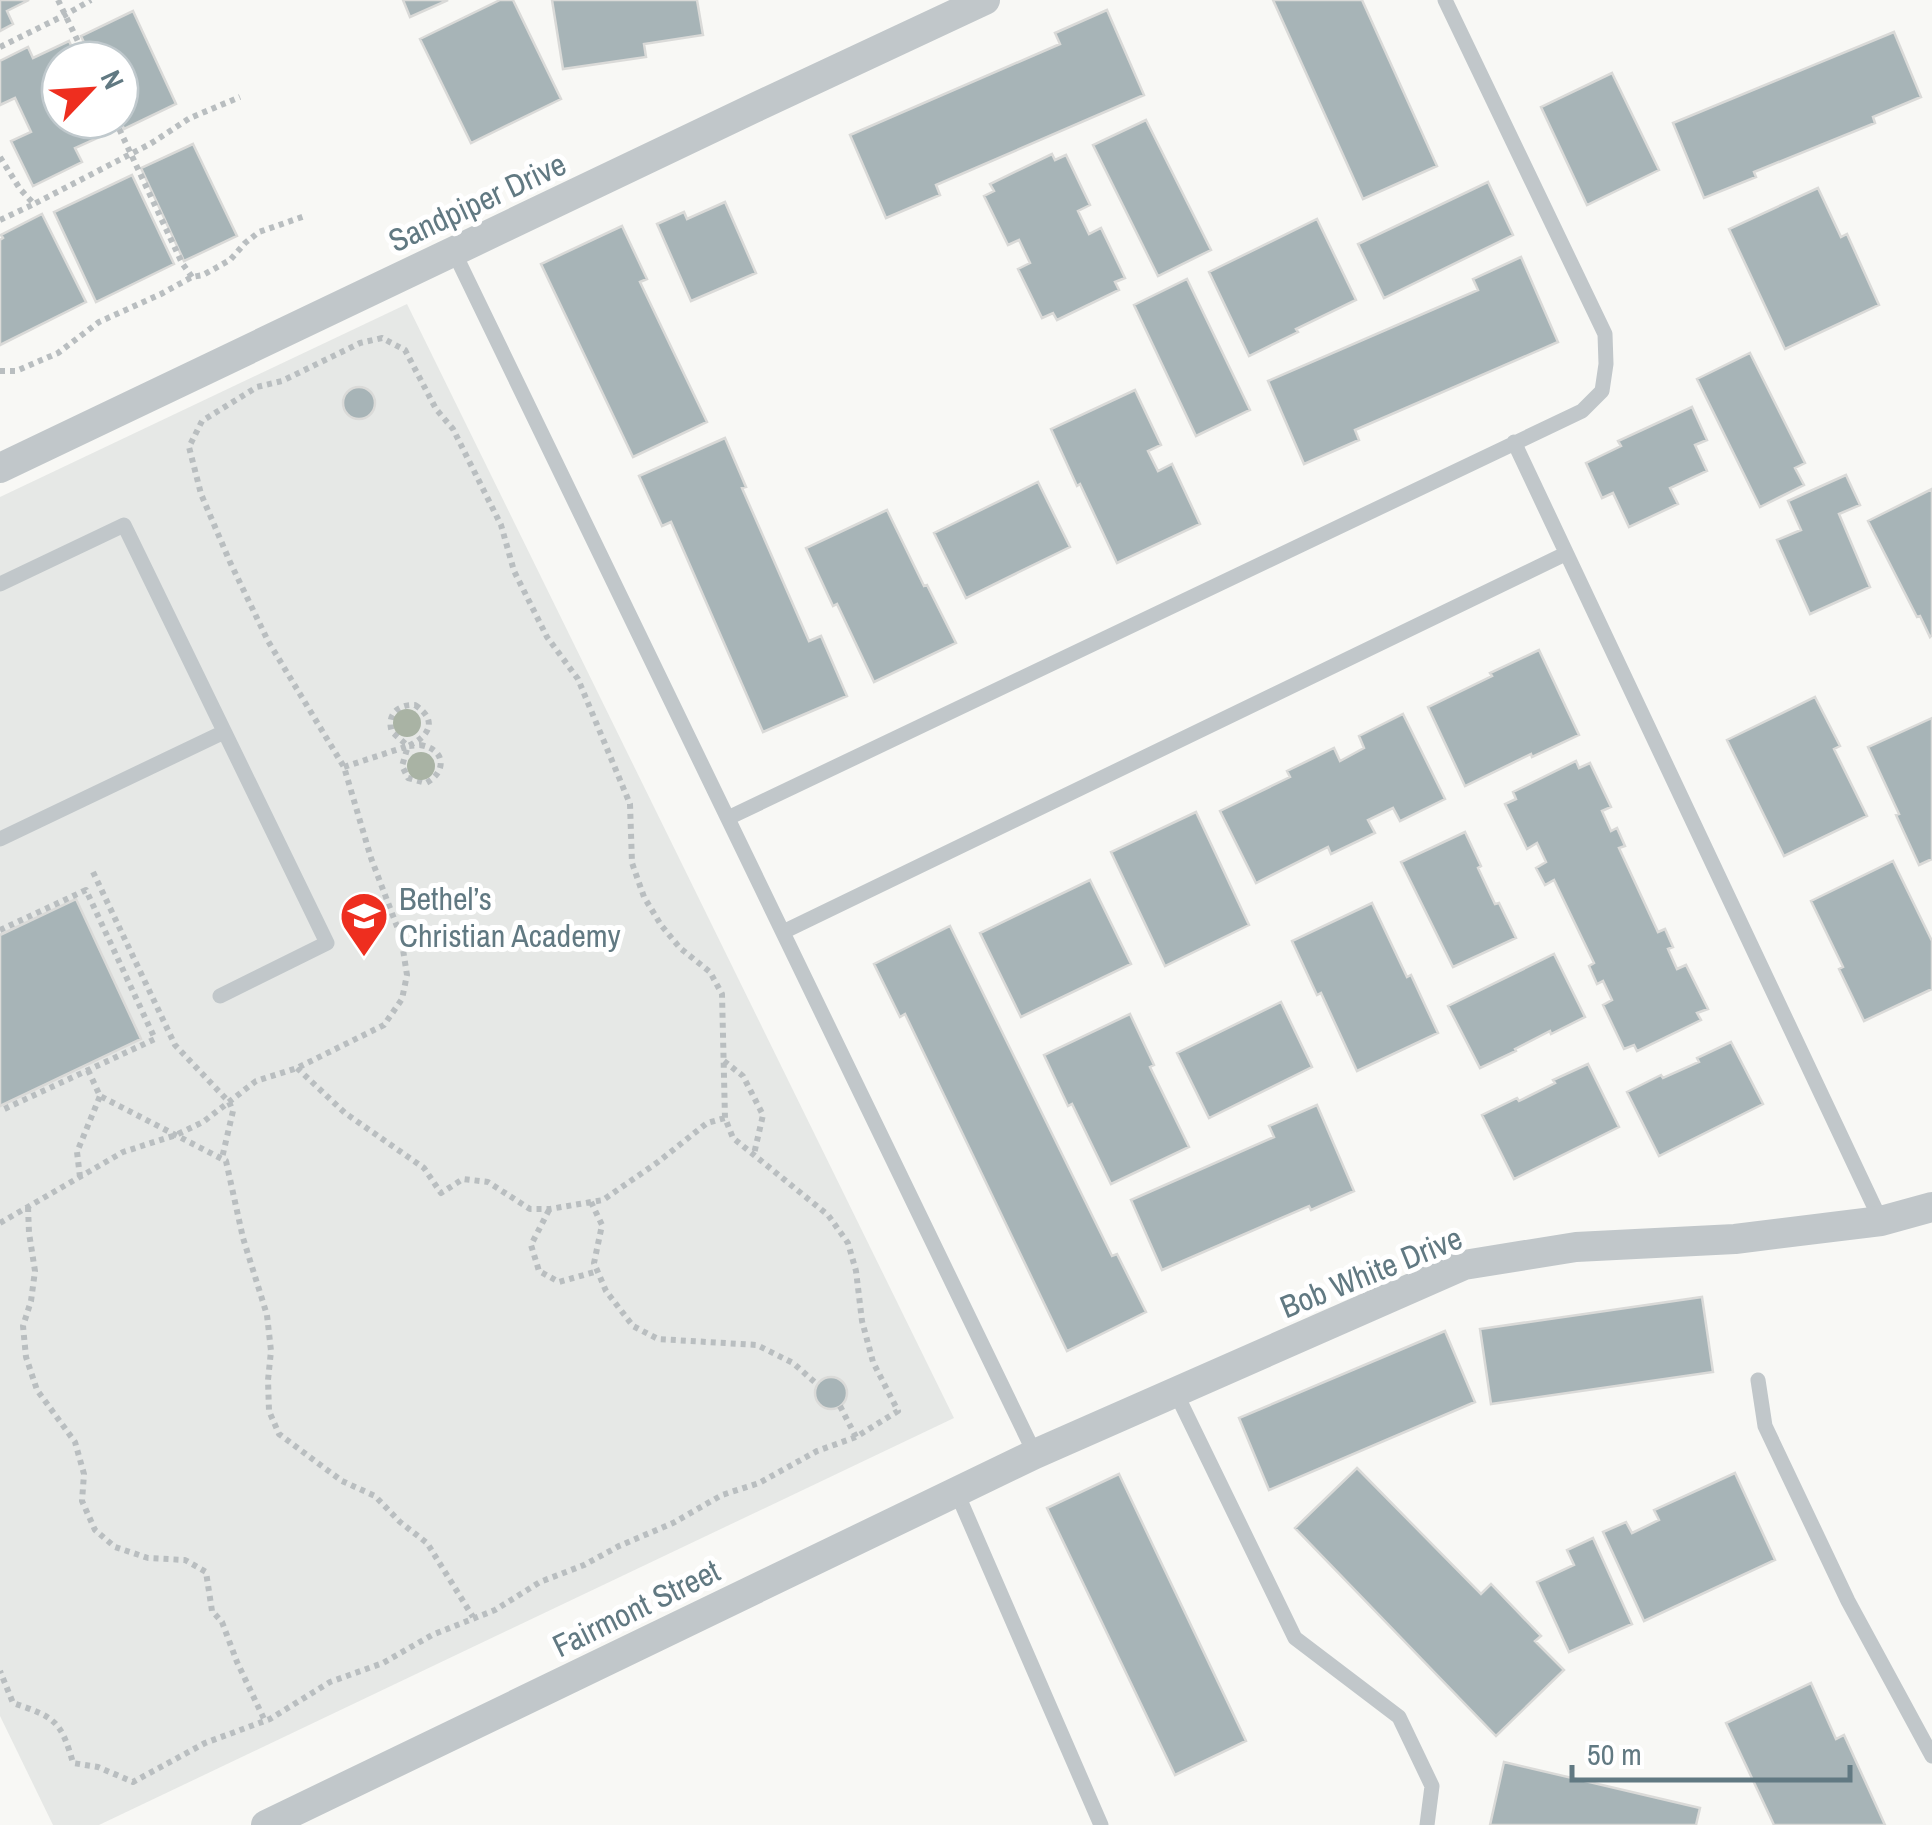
<svg xmlns="http://www.w3.org/2000/svg" width="1932" height="1825" font-family="'Archivo Narrow',sans-serif">
<style>
.built{fill:#e6e8e6}
.building{fill:#a7b4b7;stroke:#dadad8;stroke-width:2.5}
.lines{fill:none;stroke-linecap:round;stroke-linejoin:round}
.path{stroke:#b9bec0;stroke-width:6;stroke-dasharray:5 5;stroke-linecap:butt}
.lane{stroke:#c1c7ca;stroke-width:15}
.street{stroke:#c1c7ca;stroke-width:30}
.tree{fill:#a9b3a4}
.labels{text-anchor:middle;dominant-baseline:central;stroke-width:10;stroke-linejoin:round;paint-order:stroke}
.street-label{font-size:32px;fill:#617982;stroke:#fff}
.poi-label{font-size:32px;fill:#617982;stroke:#fff;text-anchor:start}
</style>
<rect width="100%" height="100%" fill="#f8f8f5"/>
<path class="built" d="M407,304L954,1418L99,1825H53L0,1716V497Z"/>
<path class="building" d="M0,0H29L7,11L13,24L0,31Z
M403,0H448L410,17Z
M500,0H513L561,99L471,143L420,39Z
M552,0H697L703,35L644,44L646,57L563,69Z
M1273,0H1362L1437,166L1363,199Z
M1107,10L1144,95L936,185L940,195L886,218L850,135L1060,44L1055,33Z
M133,11L176,104L124,129L120,119V60H92L81,36Z
M1894,32L1921,97L1873,117L1875,123L1754,172L1756,177L1704,198L1673,123Z
M69,41L78,60H60V120H107L113,131L75,148L82,162L33,186L11,141L31,132L15,98L0,105V61L28,47L33,58Z
M1612,73L1659,170L1587,205L1541,107Z
M1146,120L1211,250L1158,276L1093,145Z
M193,144L237,236L184,261L141,168Z
M1052,154L1055,160L1066,155L1090,205L1078,211L1089,234L1101,228L1125,278L1115,282L1119,290L1057,320L1053,313L1042,318L1018,269L1030,263L1019,240L1008,245L984,196L994,191L990,184Z
M132,175L174,264L96,302L54,212Z
M1488,182L1513,235L1384,298L1358,244Z
M1818,188L1841,237L1847,234L1879,305L1785,349L1729,229Z
M725,202L756,273L691,301L657,224L684,212L687,219Z
M42,214L86,302L0,345V240L3,238L1,235Z
M1317,219L1356,300L1296,329L1298,332L1249,356L1209,272Z
M622,226L647,279L640,282L707,422L633,457L541,264Z
M1521,257L1558,342L1355,430L1359,440L1304,464L1268,381L1478,290L1473,279Z
M1187,279L1250,410L1196,436L1134,305Z
M1750,353L1805,463L1795,468L1804,485L1760,507L1697,379Z
M343 403a16 16 0 1 1 32 0a16 16 0 1 1-32 0Z
M1135,390L1161,445L1148,451L1158,471L1172,464L1200,524L1117,563L1080,484L1077,486L1051,429Z
M1692,407L1707,440L1695,445L1707,471L1670,488L1678,504L1629,527L1613,493L1602,498L1586,463L1621,446L1618,441Z
M725,438L746,487L742,488L809,641L821,636L847,696L763,732L671,522L662,526L639,476Z
M1846,475L1860,505L1839,514L1870,587L1810,614L1777,540L1801,530L1788,501Z
M1038,482L1070,547L966,598L934,533Z
M1932,489V635L1930,637L1920,616L1917,617L1868,521Z
M887,510L924,586L927,585L956,643L874,682L837,604L833,606L806,548Z
M1539,650L1579,735L1532,757L1531,754L1465,786L1428,707L1492,676L1490,673Z
M1815,697L1840,746L1834,749L1867,816L1784,856L1727,740Z
M1403,714L1445,799L1400,821L1393,808L1368,820L1375,833L1331,854L1328,847L1256,883L1220,811L1290,777L1287,771L1334,748L1340,761L1364,748L1359,736Z
M1932,718V859L1919,865L1896,815L1899,814L1868,747Z
M1576,761L1579,768L1590,763L1611,807L1602,811L1611,831L1617,828L1625,846L1619,848L1658,932L1665,929L1673,947L1668,949L1677,969L1686,965L1708,1009L1697,1013L1701,1020L1637,1051L1634,1045L1624,1049L1603,1005L1612,1000L1603,981L1597,984L1589,966L1594,963L1554,880L1545,885L1536,868L1546,862L1537,843L1527,849L1505,804L1516,799L1513,792Z
M1196,812L1249,925L1165,966L1111,852Z
M1465,832L1481,866L1478,868L1495,904L1499,903L1516,938L1453,967L1401,862Z
M1893,861L1932,941V989L1864,1021L1839,969L1843,967L1811,901Z
M1090,880L1131,964L1021,1017L980,933Z
M76,899L141,1039L0,1106V935Z
M1372,903L1407,977L1411,975L1438,1033L1357,1071L1321,993L1317,995L1292,941Z
M950,926L1112,1256L1117,1254L1146,1312L1067,1351L905,1014L900,1017L874,964Z
M1554,954L1585,1017L1551,1034L1550,1031L1515,1049L1516,1051L1480,1068L1448,1006Z
M1281,1002L1312,1067L1209,1118L1177,1053Z
M1130,1014L1154,1065L1150,1067L1189,1147L1111,1184L1072,1104L1068,1106L1044,1055Z
M1731,1042L1763,1104L1659,1156L1627,1092L1661,1075L1663,1078L1699,1062L1697,1058Z
M1588,1064L1619,1127L1514,1179L1482,1115L1517,1098L1519,1101L1555,1083L1553,1080Z
M1317,1105L1354,1191L1311,1210L1309,1206L1162,1270L1131,1200L1274,1137L1269,1126Z
M1702,1297L1713,1372L1491,1404L1480,1329Z
M1445,1331L1475,1402L1269,1490L1239,1418Z
M815 1393a16 16 0 1 1 32 0a16 16 0 1 1-32 0Z
M1357,1468L1481,1594L1491,1584L1541,1636L1535,1641L1564,1670L1496,1736L1295,1528Z
M1735,1473L1775,1560L1644,1621L1603,1532L1626,1522L1632,1533L1659,1520L1654,1510Z
M1119,1474L1246,1741L1175,1775L1047,1508Z
M1593,1538L1632,1624L1569,1652L1537,1582L1574,1565L1567,1550Z
M1811,1683L1836,1739L1844,1735L1885,1825H1774L1726,1723Z
M1504,1762L1700,1808L1696,1825H1490Z"/>
<g class="lines">
<path class="path" d="M58,0L87,60
M0,47L65,15L91,0
M115,120L182,263L192,277
M0,157L20,189L34,204L150,144L190,118L240,97
M0,220L34,204
M0,371H16L58,353L99,322L161,294L192,277L203,275L230,260L245,243L259,232L305,216
M415,705C438,720 430,736 408,746L392,732C386,715 398,704 415,705Z
M420,745C446,749 447,772 426,783L408,778L402,766L408,746Z
M344,767L408,746
M93,872L175,1045L229,1102L233,1111L222,1158
M0,930L86,890L155,1039L0,1111
M724,1061L743,1076L763,1115L754,1154
M297,1068L345,1113L424,1168L441,1193L463,1179L488,1182L530,1209H550L603,1200L658,1162L707,1123L725,1118
M88,1070L100,1096L226,1161L243,1238L267,1315L271,1351L268,1380L269,1411L279,1434L342,1481L375,1496L400,1522L427,1543L473,1617
M80,1177L77,1152L100,1096
M591,1202L602,1225L594,1263L606,1291L633,1326L658,1339L757,1345L793,1363L818,1385
M28,1207L29,1233L35,1271L31,1301L23,1326L26,1357L37,1390L75,1442L84,1474L82,1501L95,1530L115,1547L148,1558L185,1560L206,1572L212,1611L222,1622L237,1662L265,1721
M549,1210L531,1245L539,1271L559,1282L598,1271
M0,1223L123,1152L176,1135L203,1122L256,1081L297,1068L384,1025L402,999L407,975L401,937L371,858L344,767L268,641L230,562L201,494L189,447L202,421L257,387L282,381L360,343L382,338L405,350L436,409L453,429L501,525L514,571L547,637L578,679L630,804L632,863L644,897L661,925L680,948L710,972L722,994L725,1118L733,1138L828,1215L848,1243L856,1271L862,1321L873,1362L898,1411L856,1437L817,1451L759,1483L722,1495L673,1523L619,1546L584,1565L540,1582L495,1610L432,1635L383,1663L330,1682L270,1719L205,1743L133,1782L98,1767L73,1763C61,1720 54,1717 13,1703L0,1671
M840,1406L856,1437"/>
<path class="lane" d="M454,252L1035,1454
M1514,442L1881,1221
M0,584L124,525L327,943L220,996
M728,818L1582,411L1602,391L1606,364L1605,334L1445,0
M0,839L224,732
M783,932L1565,554
M1758,1380L1765,1426L1848,1601L1932,1756
M1176,1393L1295,1638L1399,1717L1432,1786L1427,1825
M957,1493L1101,1825"/>
<path class="street" d="M0,468L754,108L985,0
M266,1825L1035,1454L1464,1265L1576,1247L1735,1239L1881,1221L1932,1207"/>
</g>
<g class="tree">
<circle cx="407" cy="723" r="14"/>
<circle cx="421" cy="766" r="14"/>
</g>
<defs>
<g id="school-pin" transform="scale(2.5)"><path d="M0 17L-7.5 6A9.5 9.5 0 1 1 7.5 6Z" fill="#ee2e1f" stroke="#fff"/><path d="M0-5L7-2L0 1L-7-2ZM-4 1L0 2.5L4 1V4Q0 6-4 4Z" fill="#fff"/></g>
</defs>
<g fill-rule="evenodd">
<use href="#school-pin" x="364" y="916"/>
</g>
<g class="labels">
<g class="street-label">
<text transform="translate(477 202) rotate(-25)">Sandpiper Drive</text>
<text transform="translate(1371 1272) rotate(-22)">Bob White Drive</text>
<text transform="translate(636 1608) rotate(-26)">Fairmont Street</text>
</g>
<g class="poi-label">
<text x="399" y="898">Bethel’s<tspan x="399" dy="37">Christian Academy</tspan></text>
</g>
</g>
<g transform="translate(90 90) rotate(65)"><circle r="48" fill="#ffffff" stroke="#c0c9cd" stroke-width="2.5"/>
<path d="M0-8L18 38L0 25L-18 38Z" fill="#ee2e1f"/>
<text y="-15" font-size="28" font-weight="bold" text-anchor="middle" fill="#617982">N</text>
</g>
<path d="M1572 1765v15h278v-15" fill="none" stroke="#617982" stroke-width="5"/>
<text x="1587" y="1765" font-size="30" fill="#617982" stroke="#ffffff" stroke-width="8" paint-order="stroke">50 m</text>
</svg>
